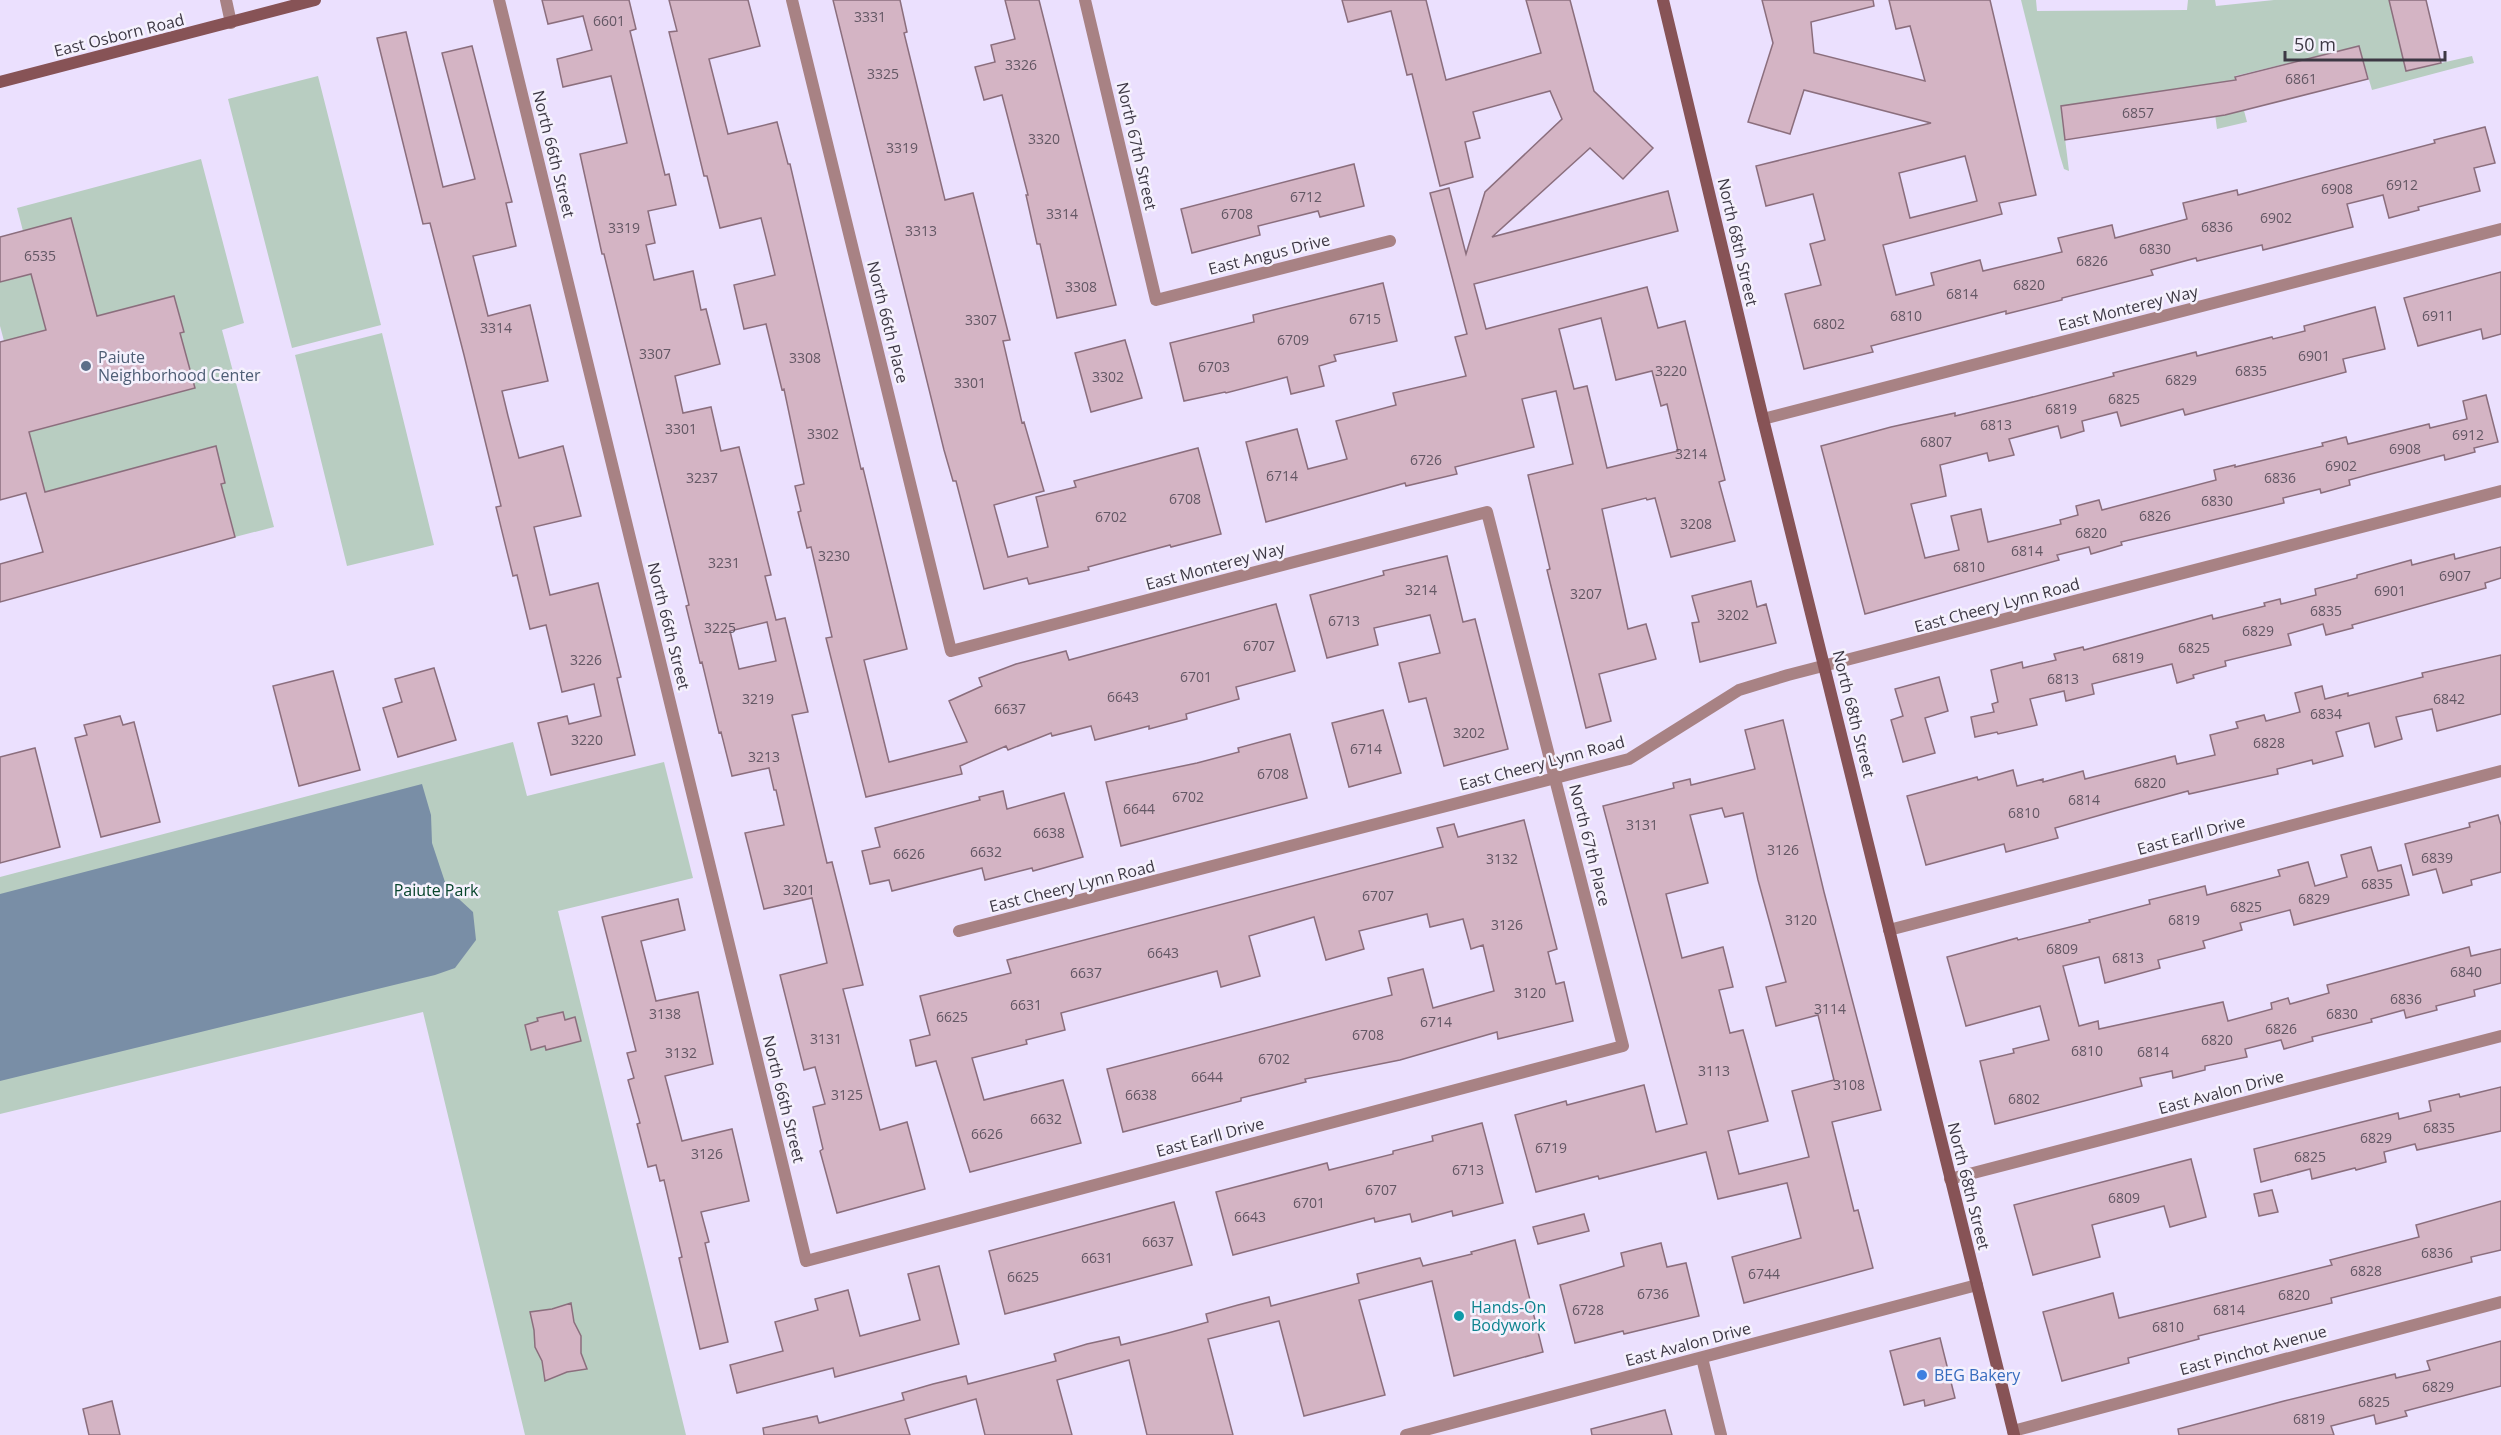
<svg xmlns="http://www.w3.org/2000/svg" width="2501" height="1435" font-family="'Open Sans',sans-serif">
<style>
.green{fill:#b8cdc1}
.water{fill:#798ea6}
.building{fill:#d4b4c4;stroke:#8b6e7d;stroke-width:1.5;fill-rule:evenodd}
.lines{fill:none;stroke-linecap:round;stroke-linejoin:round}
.minor{stroke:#a88284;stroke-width:12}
.secondary{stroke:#875356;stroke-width:12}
.service-dot{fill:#5c6f8a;stroke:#f5f1fd;stroke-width:2}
.culture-dot{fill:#0f9aa8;stroke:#f5f1fd;stroke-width:2}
.shop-dot{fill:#3f7fe0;stroke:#f5f1fd;stroke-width:2}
.labels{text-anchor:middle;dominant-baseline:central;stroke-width:5;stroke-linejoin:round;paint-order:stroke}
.number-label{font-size:14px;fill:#635764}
.street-label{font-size:16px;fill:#3d3844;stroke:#f5f1fd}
.service-label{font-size:16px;fill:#4e5e75;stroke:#f5f1fd;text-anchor:start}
.park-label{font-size:16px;fill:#07452c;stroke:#f5f1fd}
.culture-label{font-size:16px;fill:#0d838f;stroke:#f5f1fd;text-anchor:start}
.shop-label{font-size:16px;fill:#366cbe;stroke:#f5f1fd;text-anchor:start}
</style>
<rect width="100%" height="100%" fill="#ebe0fe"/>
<path class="green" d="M2021,0H2036L2037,11L2187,10L2188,0H2215L2216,6L2274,0H2389L2406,71L2472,56L2474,63L2372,90L2359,46L2235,76L2247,122L2217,129L2211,84L2061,106L2069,171L2064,169L2060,156Z
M318,76L381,325L292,348L228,99Z
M201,159L244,323L222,330L274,527L235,537L226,502L54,529L225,482L215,446L45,492L29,432L194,388L14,378L184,332L174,296L4,341L0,326V282L23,231L17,208Z
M382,333L434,545L347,566L295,355Z
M513,742L527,796L664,762L693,878L558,911L686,1435H525L423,1012L0,1114V877Z"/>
<path class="water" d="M422,784L431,815L432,843L447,888L473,912L476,940L455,968L435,975L0,1081V894Z"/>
<path class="building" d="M542,0H629L636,29L630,31L665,175L669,174L676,205L648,211L655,243L646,245L654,280L693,271L701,310L706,309L720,364L675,376L683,413L711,407L721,451L739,447L771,575L765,576L776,620L785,618L808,712L792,715L827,863L832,862L863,985L843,989L880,1130L907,1122L925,1189L837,1213L820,1151L823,1149L813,1107L825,1104L815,1067L804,1070L780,975L827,963L812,898L764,909L745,833L784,825L776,790H774L769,768L732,776L721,732L719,733L702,662L700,663L686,606L689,605L604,254H602L580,154L627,143L611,76L563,87L557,59L592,50L583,16L548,24ZM767,622L776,661L739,669L730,631Z
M669,0H748L760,46L709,59L728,134L777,122L788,164H790L861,469L863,468L907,649L864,660L889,762L967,742L949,701L982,686L979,678L1016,664L1066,651L1069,660L1276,604L1295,671L1236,687L1239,699L1186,714L1187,719L1149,729V726L1095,740L1091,726L1052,736L1051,733L1008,750L1006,746L960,766L962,774L866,797L826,638L832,637L811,547L807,548L798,512L801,511L795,486L804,484L784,389L782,390L766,324L744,329L734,285L775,275L768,246L761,218L720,228L707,176H704L669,32L677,31Z
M833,0H900L907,32L904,33L945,200L973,193L1010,340L1003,341L1022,423L1024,422L1044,491L994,505L1008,557L1048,547L1036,497L1076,487L1074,481L1198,448L1221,534L1171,547L1170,545L1088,567L1089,570L1029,584L1027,578L984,589L956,481H953L944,450Z
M1005,0H1039L1116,305L1057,318L1040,244H1037L1026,195H1028L1002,95L984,100L975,67L995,62L991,45L1015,39Z
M1342,0H1426L1446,80L1541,53L1526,0H1570L1594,91L1653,148L1623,179L1590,148L1492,237L1668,191L1678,231L1474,284L1486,329L1647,287L1658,328L1685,321L1725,480L1719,482L1735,541L1671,557L1655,498L1647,500L1646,498L1602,509L1628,629L1646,624L1656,659L1599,674L1611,721L1586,728L1547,570L1550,569L1528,475L1573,464L1556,391L1522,399L1534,447L1455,467L1457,474L1406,486L1405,483L1266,522L1246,442L1297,429L1308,469L1347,459L1336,421L1396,405L1393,393L1466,376L1455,337L1467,334L1430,193L1449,188L1466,254L1485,192L1562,119L1550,91L1473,112L1480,138L1465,142L1473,177L1440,186L1412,74L1407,75L1391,11L1348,22ZM1601,318L1616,380L1652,371L1661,406L1667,404L1678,451L1607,468L1587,386L1574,389L1559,329Z
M1762,0H1873L1874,6L1811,22L1814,53L1925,81L1910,26L1896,29L1889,0H1990L2036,195L1999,203L2002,214L1883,245L1896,295L1934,285L1931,273L1980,260L1983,271L2062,252L2058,238L2112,225L2115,238L2187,219L2183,203L2237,190L2238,195L2435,143L2434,140L2485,127L2495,163L2474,168L2480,191L2418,207L2419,210L2389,218L2383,195L2347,204L2353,227L2263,250L2262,245L2197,261L2196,258L2151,270L2153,275L2062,298V300L2006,314V311L1871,346L1873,352L1804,369L1785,294L1821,285L1810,244L1825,240L1813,194L1766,206L1756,166L1931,123L1804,90L1790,134L1748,122L1773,43ZM1965,156L1977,201L1910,218L1899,173Z
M2389,0H2426L2441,63L2406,71Z
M406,32L443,187L475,179L442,53L472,46L512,202L506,203L516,246L473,256L488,316L530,305L548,381L502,391L508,416L519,458L563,446L581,516L534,527L550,595L598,583L621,677L617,678L635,755L551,775L538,723L567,716L569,724L601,716L594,684L562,692L546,625L530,629L517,575L513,576L496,507L501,506L464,355L430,223L423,224L377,38Z
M2359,46L2368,79L2225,115L2065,140L2061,106L2236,80L2235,77Z
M1354,164L1364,206L1320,217L1318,211L1258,226L1260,235L1192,253L1181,209Z
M71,218L97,316L174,296L184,332L180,333L195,388L29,432L45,492L216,446L225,483L221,484L235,537L0,602V564L43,552L26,493L0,500V342L46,330L31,274L0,282V237Z
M2501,272V334L2483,339L2481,329L2418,346L2404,298Z
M1383,283L1397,341L1334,355L1336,361L1319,366L1324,386L1291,394L1287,377L1226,393L1225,392L1184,401L1170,343L1254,322L1253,315Z
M2375,307L2385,349L2343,359L2346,372L2185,415L2183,409L2121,426L2117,412L2082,421L2084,431L2061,438L2058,426L2009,439L2014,455L1989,461L1987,453L1940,465L1946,496L1911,504L1925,558L1959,550L1951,516L1981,509L1988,542L2061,524L2060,520L2078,515L2076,506L2099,500L2102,510L2216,480L2214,470L2235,465V467L2323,446L2322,443L2346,437L2348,444L2429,424L2430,428L2467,419L2463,401L2486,395L2498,442L2474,448L2475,452L2445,460L2444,455L2371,474L2349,480L2350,485L2321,493L2320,489L2283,498L2284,503L2121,542L2122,545L2091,554L2089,547L2057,555L2059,560L1865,614L1821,446L1891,427L1955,413V416L2021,400L2114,376L2113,373L2196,352L2197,356L2272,337L2273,339L2305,331L2304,326Z
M1125,340L1142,398L1091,412L1075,353Z
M2501,547V578L2485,583L2486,588L2352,625L2353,628L2326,635L2323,624L2288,634L2291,645L2225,661L2226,666L2193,675L2194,678L2177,683L2172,664L2092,684L2094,694L2066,701L2064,691L2030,699L2037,725L1998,734L1997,732L1975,737L1971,717L1994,712L1992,704L1998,702L1991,670L2022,662L2023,668L2056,660L2054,654L2083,647L2084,650L2212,615L2213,619L2265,606L2264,603L2280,599L2281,604L2316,595L2315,589L2357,578V575L2411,560L2412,565L2454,554L2455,559Z
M1447,556L1463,622L1475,619L1508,749L1444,766L1426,698L1409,702L1399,663L1440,653L1430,615L1374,628L1378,645L1327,658L1310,595L1384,575L1383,571Z
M1751,581L1757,607L1766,604L1776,643L1700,662L1692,623L1699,622L1692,596Z
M2501,655V714L2437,731L2432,709L2396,717L2402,739L2375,747L2369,723L2336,732L2343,756L2313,764L2312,760L2277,769L2278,774L2189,794L2188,791L2118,810L2055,828L2058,838L2006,852L2004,844L1926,865L1907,796L1977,777L1978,780L2013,770L2017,786L2043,779V782L2083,771L2085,779L2175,756L2177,764L2215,755L2210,735L2238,728L2236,722L2264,715L2266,721L2300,712L2295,693L2322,686L2325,699L2348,693V696L2423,677L2422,673Z
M434,668L456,740L398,757L383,708L402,702L395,679Z
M333,671L360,770L299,786L273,686Z
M1939,677L1948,711L1925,718L1935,753L1903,762L1891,720L1903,716L1895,689Z
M1383,710L1401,773L1349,787L1332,723Z
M120,716L123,725L134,722L160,822L101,837L75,738L87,735L84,725Z
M1783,720L1824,892L1881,1110L1832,1122L1854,1211L1858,1210L1873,1268L1744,1303L1732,1257L1801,1238L1787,1183L1718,1199L1706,1152L1599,1179L1598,1176L1536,1192L1515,1115L1566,1101L1567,1105L1644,1085L1656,1132L1687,1124L1603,806L1674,788L1673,783L1690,779L1691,785L1755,769L1745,730ZM1722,808L1725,817L1743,813L1758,880L1786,982L1766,987L1776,1026L1818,1015L1834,1080L1792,1091L1809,1157L1739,1174L1728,1131L1768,1121L1743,1030L1730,1033L1719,990L1733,987L1723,947L1682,958L1666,894L1708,883L1690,815Z
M1290,734L1307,798L1121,846L1106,782L1197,763L1239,752L1238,748Z
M35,748L60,847L0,863V757Z
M1003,791L1007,809L1064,793L1083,857L1033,871L1032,868L985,880L982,868L892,891L889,880L870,884L862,851L880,847L875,828L980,800L979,797Z
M2498,815L2501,825V872L2471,880L2472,885L2443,893L2436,869L2413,875L2405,844L2470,827L2469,823Z
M1524,820L1557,949L1548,952L1556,984L1564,982L1573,1021L1498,1039L1497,1032L1400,1060L1305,1079L1306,1082L1241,1098V1101L1123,1132L1107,1069L1392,995L1388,978L1423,969L1433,1008L1494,991L1483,945L1471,949L1463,919L1430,927L1427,914L1359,931L1364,949L1326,960L1314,917L1249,936L1260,976L1221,987L1217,971L1061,1013L1065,1030L1026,1040L1027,1044L972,1058L984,1100L1063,1080L1081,1143L970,1172L936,1061L916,1066L910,1040L930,1035L920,996L1011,973L1007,960L1443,847L1437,828L1454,824L1458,837Z
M2371,847L2378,871L2401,865L2409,895L2294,925L2290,910L2240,923L2242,930L2203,941L2205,948L2158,960L2160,968L2105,983L2099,957L2063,966L2079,1026L2098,1021L2099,1029L2223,1002L2228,1021L2272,1009L2271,1003L2288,998L2290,1004L2329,993L2327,985L2469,947L2471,956L2501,949V983L2474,990L2475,996L2436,1006L2437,1010L2406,1018L2404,1010L2371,1019L2372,1022L2312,1037L2313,1041L2284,1049L2281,1040L2245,1049L2247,1057L2205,1066V1070L2173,1078L2172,1071L2140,1078L2142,1086L1995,1124L1980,1061L2014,1053L2013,1049L2049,1040L2040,1006L1966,1026L1947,957L2017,938L2018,940L2090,922L2089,920L2150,904L2149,900L2205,886L2207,895L2280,876L2278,870L2308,862L2315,886L2347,877L2341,855Z
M678,899L685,930L641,941L656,1001L698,992L713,1064L665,1076L682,1141L732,1129L749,1201L701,1212L709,1242L705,1243L728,1342L700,1349L679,1258L682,1257L664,1180L660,1181L656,1165L648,1167L637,1124L640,1123L628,1080L634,1078L627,1053L636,1051L602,917Z
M563,1012L565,1020L575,1017L581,1041L546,1050L545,1046L531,1050L525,1025L538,1021L537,1018Z
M2501,1087V1131L2417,1150L2415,1144L2384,1152L2386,1162L2356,1170L2355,1168L2312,1179L2310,1169L2261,1182L2254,1149L2398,1113L2399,1119L2431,1111L2429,1101L2459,1094L2460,1097Z
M1482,1123L1503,1203L1453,1216L1452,1211L1412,1222L1410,1214L1375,1222L1374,1218L1233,1255L1216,1192L1327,1163L1329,1170L1393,1154V1151L1433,1141L1432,1136Z
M2191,1159L2206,1217L2170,1227L2164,1206L2092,1225L2100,1257L2033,1275L2014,1205Z
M2272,1190L2278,1212L2259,1216L2254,1194Z
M2501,1201V1250L2471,1257L2472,1262L2331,1298L2332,1303L2198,1336L2199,1339L2128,1358L2129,1363L2062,1381L2043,1312L2113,1293L2119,1318L2332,1265L2330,1260L2419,1237L2416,1225Z
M1174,1202L1192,1265L1005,1314L989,1251Z
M1584,1214L1589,1231L1538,1244L1533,1227Z
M1515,1240L1543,1352L1454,1376L1432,1281L1359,1300L1385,1395L1304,1416L1279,1321L1208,1339L1233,1435H1147L1129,1360L1057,1380L1072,1435H985L976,1399L905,1419L910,1435H764L763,1428L817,1416L819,1423L904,1400L902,1393L933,1384L966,1376L968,1384L1056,1361L1054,1354L1087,1344L1119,1337L1121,1345L1168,1333L1208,1322L1206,1314L1238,1305L1269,1297L1271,1306L1359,1283L1357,1274L1420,1258L1423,1266L1472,1254L1471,1252Z
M1661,1243L1667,1267L1686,1263L1699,1316L1624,1334L1623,1331L1575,1343L1560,1285L1624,1266L1621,1253Z
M939,1266L959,1344L835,1377L833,1368L737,1393L730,1365L783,1351L775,1322L818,1310L815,1299L848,1290L860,1336L920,1320L908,1274Z
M571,1303L574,1322L581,1336V1353L587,1369L567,1372L545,1381L542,1361L535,1347L534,1330L530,1312L552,1309Z
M1940,1338L1955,1398L1925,1406L1924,1400L1904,1405L1890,1351Z
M2501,1341V1386L2405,1411L2407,1416L2376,1424L2374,1415L2331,1426L2334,1435H2179L2178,1429L2284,1401L2395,1374L2396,1378L2430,1370L2427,1361Z
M112,1401L120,1435H89L83,1409Z
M1665,1410L1672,1435H1592L1591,1429Z"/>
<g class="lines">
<path class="minor" d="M226,0L231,23
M499,0L806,1261L1623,1046L1487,512L951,651L792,0
M1085,0L1156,300L1390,241
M1763,419L2501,229
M1889,930L2501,771
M959,931L1629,759L1739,690L1788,675L2501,491
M1950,1179L2501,1036
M1702,1358L1721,1435
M2013,1431L2501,1302
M1406,1435L1977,1285"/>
<path class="secondary" d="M1663,0L1763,419L2014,1435
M0,82L315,0"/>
</g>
<circle class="service-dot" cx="86" cy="366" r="6"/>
<circle class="culture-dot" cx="1459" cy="1316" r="6"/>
<circle class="shop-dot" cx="1922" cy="1375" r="6"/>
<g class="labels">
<g class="number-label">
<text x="870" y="16">3331</text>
<text x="609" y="20">6601</text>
<text x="1021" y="64">3326</text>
<text x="883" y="73">3325</text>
<text x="2301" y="78">6861</text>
<text x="2138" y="112">6857</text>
<text x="1044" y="138">3320</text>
<text x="902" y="147">3319</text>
<text x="2402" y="184">6912</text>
<text x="2337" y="188">6908</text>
<text x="1306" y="196">6712</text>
<text x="1062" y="213">3314</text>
<text x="1237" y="213">6708</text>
<text x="2276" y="217">6902</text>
<text x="2217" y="226">6836</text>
<text x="624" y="227">3319</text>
<text x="921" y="230">3313</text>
<text x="2155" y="248">6830</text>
<text x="40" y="255">6535</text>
<text x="2092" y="260">6826</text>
<text x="2029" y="284">6820</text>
<text x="1081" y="286">3308</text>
<text x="1962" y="293">6814</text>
<text x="1906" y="315">6810</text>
<text x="2438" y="315">6911</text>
<text x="1365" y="318">6715</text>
<text x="981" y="319">3307</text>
<text x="1829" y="323">6802</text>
<text x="496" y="327">3314</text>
<text x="1293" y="339">6709</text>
<text x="655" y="353">3307</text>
<text x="2314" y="355">6901</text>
<text x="805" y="357">3308</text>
<text x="1214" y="366">6703</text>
<text x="1671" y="370">3220</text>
<text x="2251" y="370">6835</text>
<text x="1108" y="376">3302</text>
<text x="2181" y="379">6829</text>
<text x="970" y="382">3301</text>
<text x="2124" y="398">6825</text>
<text x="2061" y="408">6819</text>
<text x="1996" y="424">6813</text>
<text x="681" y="428">3301</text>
<text x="823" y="433">3302</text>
<text x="2468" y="434">6912</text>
<text x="1936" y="441">6807</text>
<text x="2405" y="448">6908</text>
<text x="1691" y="453">3214</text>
<text x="1426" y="459">6726</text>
<text x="2341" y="465">6902</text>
<text x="1282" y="475">6714</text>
<text x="702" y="477">3237</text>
<text x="2280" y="477">6836</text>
<text x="1185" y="498">6708</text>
<text x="2217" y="500">6830</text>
<text x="2155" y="515">6826</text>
<text x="1111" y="516">6702</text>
<text x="1696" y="523">3208</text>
<text x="2091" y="532">6820</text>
<text x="2027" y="550">6814</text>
<text x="834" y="555">3230</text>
<text x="724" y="562">3231</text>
<text x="1969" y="566">6810</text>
<text x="2455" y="575">6907</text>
<text x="1421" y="589">3214</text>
<text x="2390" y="590">6901</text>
<text x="1586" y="593">3207</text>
<text x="2326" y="610">6835</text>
<text x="1733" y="614">3202</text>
<text x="1344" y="620">6713</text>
<text x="720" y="627">3225</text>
<text x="2258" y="630">6829</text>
<text x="1259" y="645">6707</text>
<text x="2194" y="647">6825</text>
<text x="2128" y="657">6819</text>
<text x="586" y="659">3226</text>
<text x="1196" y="676">6701</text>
<text x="2063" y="678">6813</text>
<text x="1123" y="696">6643</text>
<text x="758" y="698">3219</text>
<text x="2449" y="698">6842</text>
<text x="1010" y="708">6637</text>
<text x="2326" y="713">6834</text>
<text x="1469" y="732">3202</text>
<text x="587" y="739">3220</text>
<text x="2269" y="742">6828</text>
<text x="1366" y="748">6714</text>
<text x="764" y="756">3213</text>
<text x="1273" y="773">6708</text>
<text x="2150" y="782">6820</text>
<text x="1188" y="796">6702</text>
<text x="2084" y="799">6814</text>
<text x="1139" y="808">6644</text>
<text x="2024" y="812">6810</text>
<text x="1642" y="824">3131</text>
<text x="1049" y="832">6638</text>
<text x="1783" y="849">3126</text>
<text x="986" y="851">6632</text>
<text x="909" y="853">6626</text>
<text x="2437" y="857">6839</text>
<text x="1502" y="858">3132</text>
<text x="2377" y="883">6835</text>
<text x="799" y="889">3201</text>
<text x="1378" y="895">6707</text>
<text x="2314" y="898">6829</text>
<text x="2246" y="906">6825</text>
<text x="1801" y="919">3120</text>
<text x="2184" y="919">6819</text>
<text x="1507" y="924">3126</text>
<text x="2062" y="948">6809</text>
<text x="1163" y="952">6643</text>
<text x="2128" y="957">6813</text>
<text x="2466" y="971">6840</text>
<text x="1086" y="972">6637</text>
<text x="1530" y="992">3120</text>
<text x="2406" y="998">6836</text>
<text x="1026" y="1004">6631</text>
<text x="1830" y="1008">3114</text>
<text x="665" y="1013">3138</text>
<text x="2342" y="1013">6830</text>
<text x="952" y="1016">6625</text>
<text x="1436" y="1021">6714</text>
<text x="2281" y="1028">6826</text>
<text x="1368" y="1034">6708</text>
<text x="826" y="1038">3131</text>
<text x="2217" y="1039">6820</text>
<text x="2087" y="1050">6810</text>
<text x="2153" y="1051">6814</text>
<text x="681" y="1052">3132</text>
<text x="1274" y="1058">6702</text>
<text x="1714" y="1070">3113</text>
<text x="1207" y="1076">6644</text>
<text x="1849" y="1084">3108</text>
<text x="847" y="1094">3125</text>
<text x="1141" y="1094">6638</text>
<text x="2024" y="1098">6802</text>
<text x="1046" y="1118">6632</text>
<text x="2439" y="1127">6835</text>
<text x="987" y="1133">6626</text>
<text x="2376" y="1137">6829</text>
<text x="1551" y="1147">6719</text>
<text x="707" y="1153">3126</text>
<text x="2310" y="1156">6825</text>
<text x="1468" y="1169">6713</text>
<text x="1381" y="1189">6707</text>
<text x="2124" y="1197">6809</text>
<text x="1309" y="1202">6701</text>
<text x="1250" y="1216">6643</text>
<text x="1158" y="1241">6637</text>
<text x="2437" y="1252">6836</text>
<text x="1097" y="1257">6631</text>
<text x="2366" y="1270">6828</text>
<text x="1764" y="1273">6744</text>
<text x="1023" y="1276">6625</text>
<text x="1653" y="1293">6736</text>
<text x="2294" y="1294">6820</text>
<text x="1588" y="1309">6728</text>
<text x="2229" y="1309">6814</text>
<text x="2168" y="1326">6810</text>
<text x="2438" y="1386">6829</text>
<text x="2374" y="1401">6825</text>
<text x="2309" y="1418">6819</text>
</g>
<g class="street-label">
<text transform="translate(119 35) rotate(-14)">East Osborn Road</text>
<text transform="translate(1137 146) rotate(77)">North 67th Street</text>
<text transform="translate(554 154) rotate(76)">North 66th Street</text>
<text transform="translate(1738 242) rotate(77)">North 68th Street</text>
<text transform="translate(1269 254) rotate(-14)">East Angus Drive</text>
<text transform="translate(2128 308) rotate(-14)">East Monterey Way</text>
<text transform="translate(888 322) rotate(76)">North 66th Place</text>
<text transform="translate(1215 566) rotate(-15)">East Monterey Way</text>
<text transform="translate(1997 605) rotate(-15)">East Cheery Lynn Road</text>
<text transform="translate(669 626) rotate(76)">North 66th Street</text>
<text transform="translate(1854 714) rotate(76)">North 68th Street</text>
<text transform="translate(1542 763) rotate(-15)">East Cheery Lynn Road</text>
<text transform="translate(2191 835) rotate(-15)">East Earll Drive</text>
<text transform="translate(1590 845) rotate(76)">North 67th Place</text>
<text transform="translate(1072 886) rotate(-14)">East Cheery Lynn Road</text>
<text transform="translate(2221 1092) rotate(-15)">East Avalon Drive</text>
<text transform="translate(784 1099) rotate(76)">North 66th Street</text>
<text transform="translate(1210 1137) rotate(-15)">East Earll Drive</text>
<text transform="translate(1969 1186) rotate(76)">North 68th Street</text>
<text transform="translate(1688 1344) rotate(-15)">East Avalon Drive</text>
<text transform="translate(2253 1350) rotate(-15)">East Pinchot Avenue</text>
</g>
<g class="service-label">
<text x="98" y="357">Paiute<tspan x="98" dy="18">Neighborhood Center</tspan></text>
</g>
<g class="park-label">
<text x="436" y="890">Paiute Park</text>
</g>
<g class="culture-label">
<text x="1471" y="1307">Hands-On<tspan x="1471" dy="18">Bodywork</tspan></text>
</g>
<g class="shop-label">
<text x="1934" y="1375">BEG Bakery</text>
</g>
</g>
<path d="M2285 51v9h160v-9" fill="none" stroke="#3d3844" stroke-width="3"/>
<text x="2294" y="51" font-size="18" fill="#3d3844" stroke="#f5f1fd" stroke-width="4.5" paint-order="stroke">50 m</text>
</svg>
